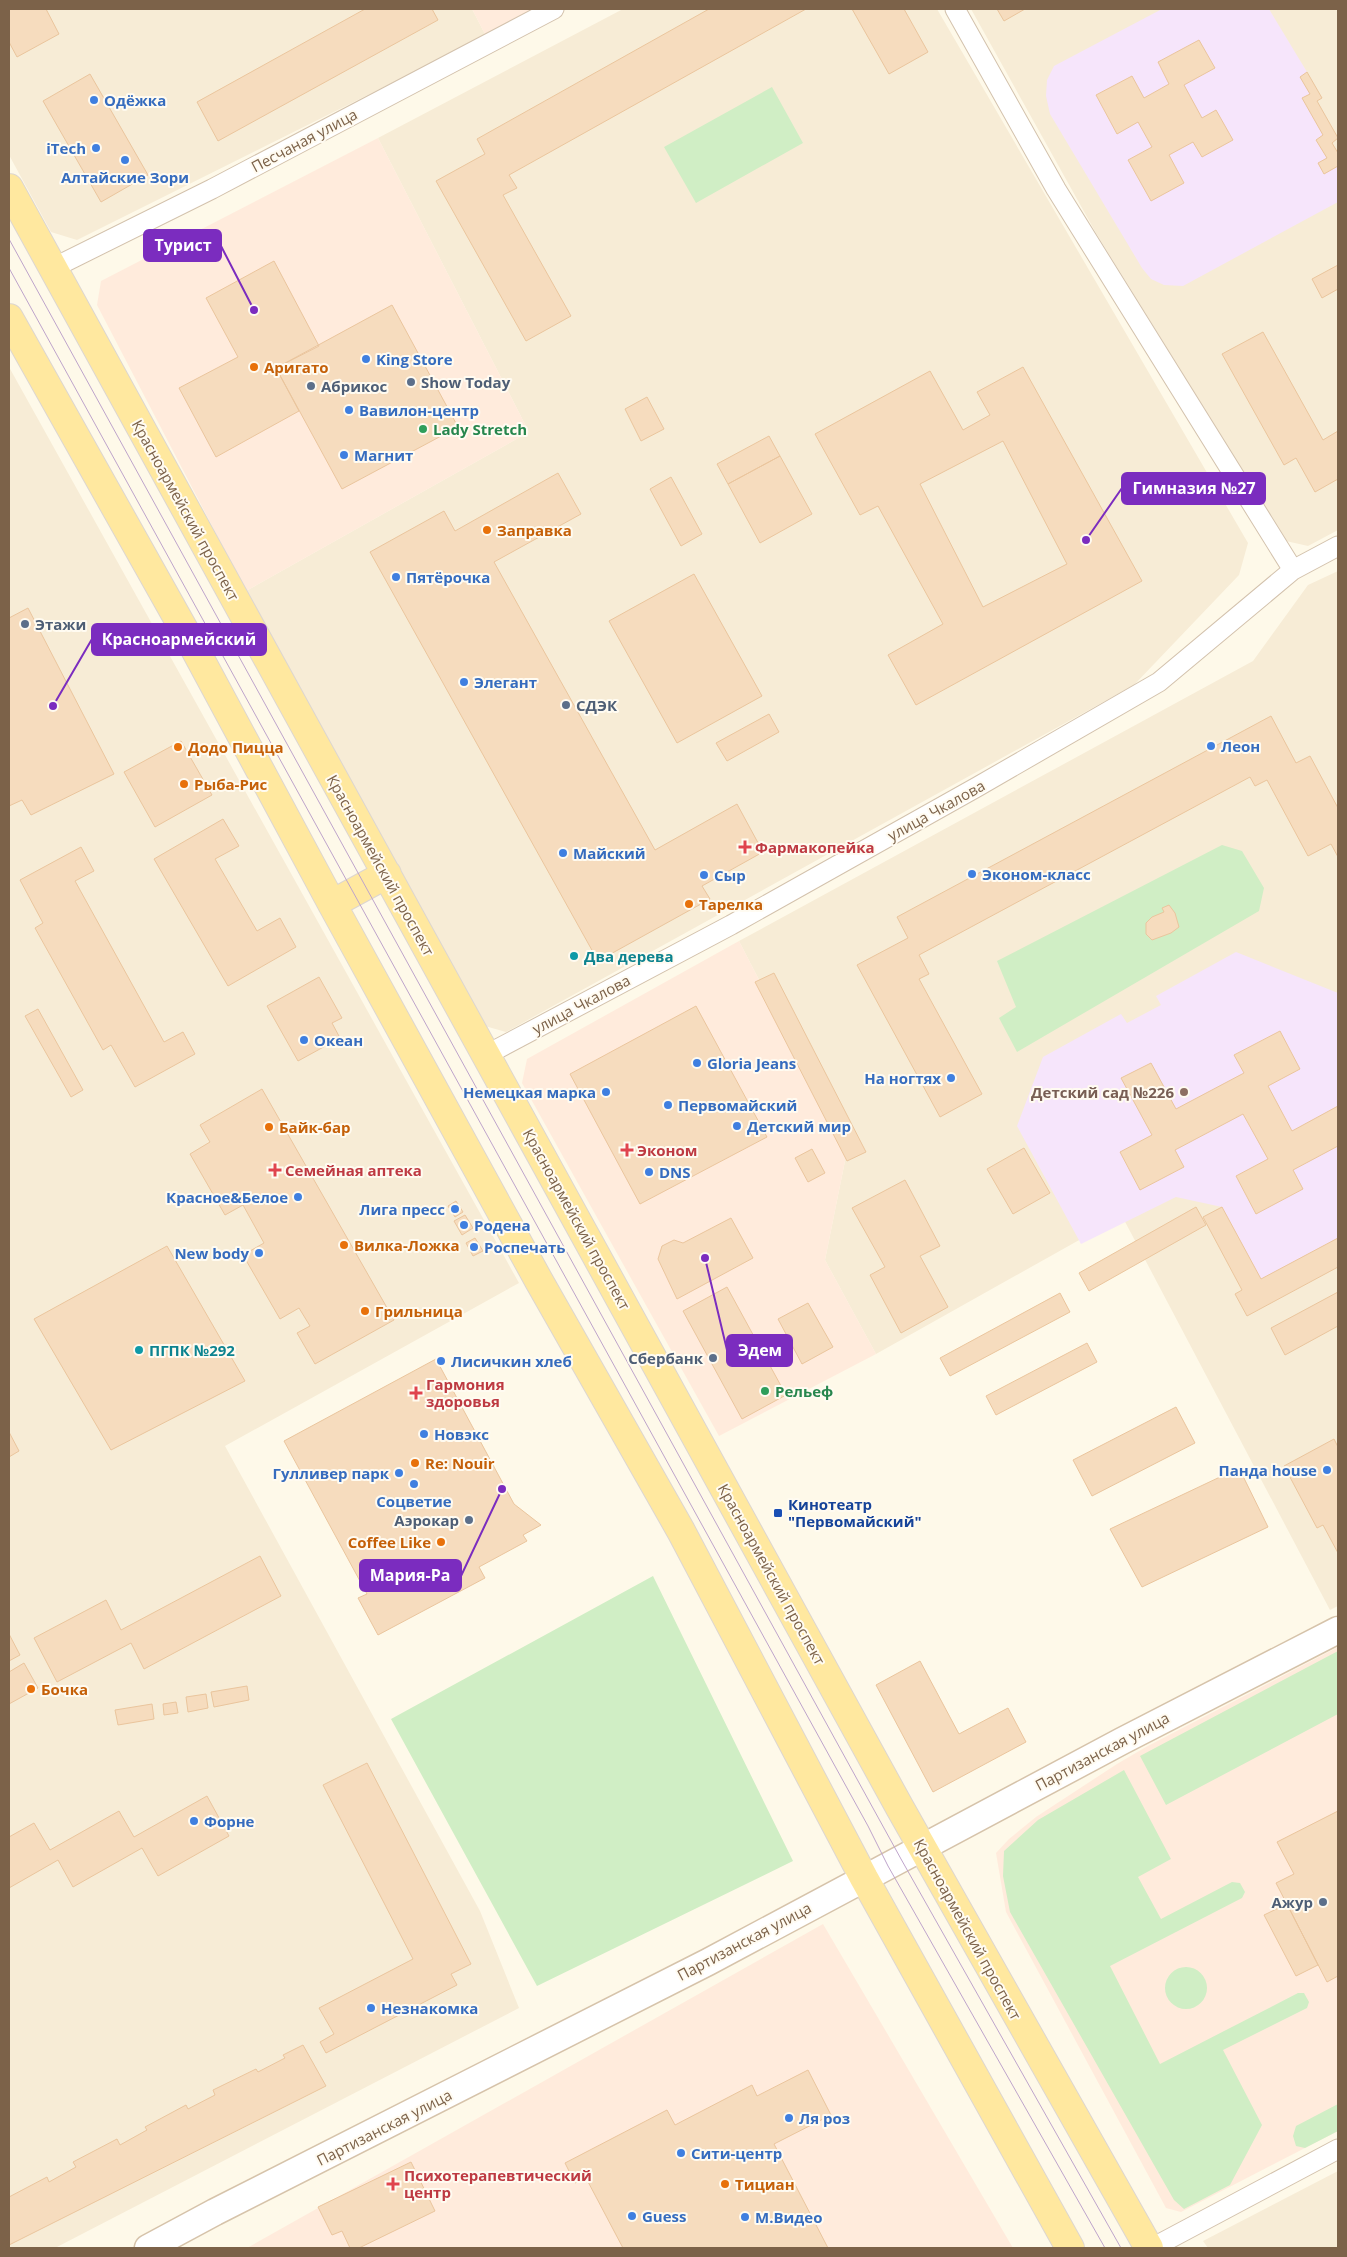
<svg xmlns="http://www.w3.org/2000/svg" width="1347" height="2257" font-family="'Open Sans',sans-serif">
<style>
.residential{fill:#f7ecd6}
.commercial{fill:#ffebdc}
.education{fill:#f6e5fb}
.green{fill:#d0eec5}
.building{fill:#f6dcbe;stroke:#eac59d;fill-rule:evenodd}
.lines{fill:none;stroke-linecap:round;stroke-linejoin:round}
.street-casing{stroke:#d3c2ad;stroke-width:21}
.secondary-casing{stroke:#d6c3aa;stroke-width:29}
.primary-casing{stroke:#ddd6d0;stroke-width:30}
.street{stroke:#fff;stroke-width:19}
.secondary{stroke:#fff;stroke-width:26}
.primary{stroke:#ffe89f;stroke-width:28}
.tram{stroke:#bea4cb;stroke-width:1}
.shop-dot{fill:#3f7fe0;stroke:#fffbf1;stroke-width:2}
.food-dot{fill:#e8710a;stroke:#fffbf1;stroke-width:2}
.service-dot{fill:#5c6f8a;stroke:#fffbf1;stroke-width:2}
.leisure-dot{fill:#2e9e5b;stroke:#fffbf1;stroke-width:2}
.health-dot{fill:#e0444e;stroke:#fffbf1;stroke-width:2}
.culture-dot{fill:#0f9aa8;stroke:#fffbf1;stroke-width:2}
.education-dot{fill:#8d6e63;stroke:#fffbf1;stroke-width:2}
.transit-dot{fill:#1a4fb4;stroke:#fffbf1;stroke-width:2}
.labels{text-anchor:middle;dominant-baseline:central;stroke-width:4;stroke-linejoin:round;paint-order:stroke}
.shop-label{font-size:15px;font-weight:bold;fill:#366cbe;stroke:#fffbf1;text-anchor:start}
.street-label{font-size:15px;fill:#7c6249;stroke:#fffbf1}
.food-label{font-size:15px;font-weight:bold;fill:#c56008;stroke:#fffbf1;text-anchor:start}
.service-label{font-size:15px;font-weight:bold;fill:#4e5e75;stroke:#fffbf1;text-anchor:start}
.leisure-label{font-size:15px;font-weight:bold;fill:#27864d;stroke:#fffbf1;text-anchor:start}
.health-label{font-size:15px;font-weight:bold;fill:#be3a42;stroke:#fffbf1;text-anchor:start}
.culture-label{font-size:15px;font-weight:bold;fill:#0d838f;stroke:#fffbf1;text-anchor:start}
.education-label{font-size:15px;font-weight:bold;fill:#785e54;stroke:#fffbf1;text-anchor:end}
.transit-label{font-size:15px;font-weight:bold;fill:#164399;stroke:#fffbf1;text-anchor:start}
.leader{fill:none;stroke:#7b2cbf;stroke-width:2}
.callout-dot{fill:#7b2cbf;stroke:#fffbf1;stroke-width:2}
.callout{fill:#7b2cbf;stroke:#7b2cbf;stroke-width:2}
.callout-label{font-size:16px;text-anchor:middle;font-weight:bold;fill:#fff}
</style>
<rect width="100%" height="100%" fill="#fef9e9"/>
<path class="residential" d="M9,9H472L486,36L77,240L51,232L9,155Z
M623,9H937L1248,543L1239,575L1134,685L506,1032L485,1026L246,591L529,432L378,138Z
M971,9H1338V530L1308,546L1286,541L1096,233Z
M9,367L519,1283L225,1446L480,1911L519,2008L55,2248H9Z
M1338,571V1606L1330,1610L1122,1216L876,1354L825,1260L847,1151L739,941L1253,661L1308,585Z
M1338,2171V2248H1208L1203,2241Z"/>
<path class="commercial" d="M472,9H536L486,36Z
M378,138L529,432L246,591L97,305L101,281Z
M739,941L847,1151L825,1260L876,1354L719,1436L522,1083L527,1059Z
M1338,1647V2131L1181,2212L1166,2208L1006,1912L996,1853L1009,1839L1036,1817L1117,1764L1146,1747Z
M823,1924L1013,2248H247Z"/>
<path class="education" d="M1162,9H1269L1307,72L1300,77L1310,94L1303,98L1323,135L1316,140L1327,158L1318,164L1324,174L1338,166V202L1183,286L1164,285L1151,279L1142,268L1050,114L1046,96L1047,80L1054,66Z
M1236,952L1338,993V1238L1261,1279L1222,1207L1176,1197L1081,1244L1017,1126L1043,1057L1121,1014L1127,1023L1161,1005L1156,996Z"/>
<path class="green" d="M772,87L803,143L696,203L664,147Z
M1222,845L1242,851L1264,888L1259,911L1017,1052L999,1018L1016,1007L997,961Z
M653,1576L793,1861L537,1986L391,1719Z
M1338,1651V1714L1166,1805L1140,1756Z
M1124,1770L1171,1859L1138,1877L1161,1919L1232,1882L1240,1883L1245,1892L1242,1898L1110,1966L1160,2064L1298,1993H1304L1309,2002L1307,2008L1223,2050L1262,2125L1230,2185L1184,2209L1174,2200L1010,1912L1003,1876L1004,1851L1038,1820Z
M1165 1988a21 21 0 1 1 42 0a21 21 0 1 1-42 0Z
M1338,2104V2131L1305,2148L1296,2146L1293,2136L1296,2126Z"/>
<path class="building" d="M9,9H46L59,34L17,57L9,42Z
M365,9H432L438,20L218,141L197,102Z
M709,9H806L509,175L517,188L503,195L571,316L526,341L436,181L485,154L477,139Z
M852,9H904L928,52L889,74Z
M997,9H1025L1004,21Z
M1199,40L1215,68L1184,85L1202,118L1216,110L1233,140L1202,157L1193,142L1169,155L1184,183L1151,201L1128,160L1152,147L1138,122L1117,134L1096,95L1132,76L1144,98L1169,84L1158,62Z
M1307,72L1322,98L1317,101L1338,138L1332,143L1338,153V166L1324,174L1318,163L1327,158L1316,140L1323,135L1302,98L1310,94L1300,77Z
M90,74L148,175L101,202L43,101Z
M274,261L319,346L276,368L299,411L216,457L179,388L238,357L206,298Z
M1338,265V289L1322,298L1312,279Z
M392,305L458,427L342,489L276,368Z
M1263,332L1323,440L1338,431V479L1315,492L1296,458L1284,465L1222,354Z
M1023,367L1142,581L916,705L888,655L943,624L878,506L860,515L815,434L930,371L963,430L990,415L977,392ZM1003,441L1067,564L983,607L920,484Z
M647,397L664,429L641,441L625,409Z
M769,436L780,456L728,484L717,464Z
M780,456L812,514L760,543L728,484Z
M558,473L581,514L494,562L655,850L737,804L763,852L702,886L710,899L598,961L370,552L444,511L455,531Z
M671,477L702,534L681,546L650,489Z
M694,574L762,696L677,743L609,621Z
M28,608L114,774L31,815L22,800L9,806V618Z
M769,714L779,732L727,761L716,743Z
M1271,716L1296,763L1310,756L1338,808V857L1331,844L1308,856L1267,780L1255,786L1250,777L919,955L929,974L919,979L982,1094L940,1117L857,965L908,938L897,917Z
M181,741L212,795L155,827L124,772Z
M223,819L239,846L215,859L257,931L280,918L296,947L228,986L154,859Z
M81,847L94,871L75,881L164,1042L183,1032L195,1054L135,1087L111,1045L103,1050L35,928L43,923L20,880Z
M1169,905L1175,913L1179,927L1171,933L1152,940L1146,934V923L1152,917L1164,912L1162,908Z
M774,973L866,1152L847,1161L755,982Z
M319,977L342,1018L332,1023L340,1038L298,1061L267,1006Z
M696,1006L767,1137L640,1204L570,1074Z
M38,1009L83,1090L71,1097L25,1016Z
M1280,1031L1300,1069L1268,1086L1292,1131L1338,1106V1146L1293,1170L1303,1189L1256,1214L1236,1176L1268,1159L1243,1114L1175,1150L1184,1167L1140,1190L1120,1152L1152,1135L1121,1078L1151,1063L1176,1109L1244,1073L1234,1055Z
M262,1089L394,1320L315,1364L297,1333L310,1326L299,1308L280,1319L243,1255L264,1243L243,1205L225,1215L190,1154L210,1142L200,1125Z
M1024,1148L1050,1193L1013,1214L987,1169Z
M812,1149L825,1173L808,1182L795,1158Z
M905,1180L940,1246L920,1256L948,1307L901,1333L870,1275L885,1267L852,1208Z
M456,1201L463,1212L455,1217L448,1206Z
M1196,1207L1206,1225L1089,1291L1079,1273Z
M1222,1207L1261,1279L1338,1238V1267L1247,1316L1235,1294L1242,1290L1203,1217Z
M465,1215L473,1228L462,1235L454,1221Z
M731,1218L753,1258L677,1299L658,1259L662,1246L674,1240L683,1243Z
M475,1238L483,1251L473,1256L466,1243Z
M167,1246L245,1381L111,1450L34,1319Z
M727,1287L786,1395L742,1419L683,1311Z
M1338,1292V1326L1285,1355L1271,1328Z
M1060,1293L1070,1312L950,1376L940,1358Z
M808,1303L833,1347L802,1364L778,1319Z
M1087,1343L1097,1362L996,1415L986,1396Z
M442,1356L446,1362L441,1365L437,1359Z
M436,1359L514,1504L541,1525L523,1535L527,1541L479,1567L485,1578L378,1635L358,1598L367,1594L284,1441Z
M1176,1407L1195,1443L1092,1496L1073,1460Z
M9,1432L19,1451L9,1457Z
M1334,1439L1338,1447V1553L1323,1525L1317,1528L1284,1466Z
M1239,1468L1268,1527L1142,1587L1110,1529Z
M260,1556L281,1596L144,1669L131,1643L57,1682L34,1638L106,1600L121,1630Z
M9,1634L20,1655L9,1661Z
M920,1661L959,1734L1008,1708L1026,1742L933,1792L876,1685Z
M24,1663L38,1688L9,1704V1672Z
M247,1686L249,1700L214,1707L211,1692Z
M206,1694L208,1708L188,1712L186,1697Z
M176,1702L178,1713L164,1715L163,1704Z
M152,1704L154,1719L118,1725L115,1710Z
M367,1763L471,1964L451,1974L457,1985L326,2053L320,2042L334,2034L319,2008L413,1959L323,1785Z
M207,1796L229,1836L158,1876L142,1848L73,1887L58,1860L9,1888V1837L34,1823L50,1850L119,1811L134,1837Z
M1338,1811V1976L1327,1982L1276,1883L1294,1874L1277,1842Z
M1287,1904L1318,1965L1296,1976L1264,1915Z
M303,2045L326,2086L9,2245V2197L47,2177L49,2182L76,2167L73,2162L117,2139L120,2145L147,2130L145,2127L186,2105L188,2109L215,2095L213,2090L256,2069L258,2072L285,2058L283,2055Z
M808,2070L831,2115L774,2144L828,2248H623L586,2178L575,2183L565,2163L667,2110L675,2125L752,2085L757,2096Z
M411,2162L435,2211L359,2248H350L342,2231L332,2235L318,2207Z"/>
<g class="lines">
<g class="street-casing">
<path id="street" d="M955,9L1056,189L1293,570
M53,268L212,189L554,9
M486,1055L731,925L977,787L1159,682L1293,570L1338,546
M1152,2248L1338,2149"/>
</g>
<g class="secondary-casing">
<path id="secondary" d="M148,2248L215,2212L708,1962L1122,1741L1338,1630"/>
</g>
<g class="primary-casing">
<path id="primary" d="M9,188L900,1808L1149,2248
M9,318L191,642L332,904L539,1281L681,1531L864,1878L1070,2248
M332,904L387,874"/>
</g>
<use href="#street" class="street"/>
<use href="#secondary" class="secondary"/>
<use href="#primary" class="primary"/>
<path class="tram" d="M9,239L901,1859L1121,2248
M9,268L868,1826L888,1866L1105,2248"/>
</g>
<g class="shop-dot">
<circle cx="94" cy="100" r="5"/>
<circle cx="96" cy="148" r="5"/>
<circle cx="125" cy="160" r="5"/>
<circle cx="366" cy="359" r="5"/>
<circle cx="349" cy="410" r="5"/>
<circle cx="344" cy="455" r="5"/>
<circle cx="396" cy="577" r="5"/>
<circle cx="464" cy="682" r="5"/>
<circle cx="1211" cy="746" r="5"/>
<circle cx="563" cy="853" r="5"/>
<circle cx="972" cy="874" r="5"/>
<circle cx="704" cy="875" r="5"/>
<circle cx="304" cy="1040" r="5"/>
<circle cx="697" cy="1063" r="5"/>
<circle cx="951" cy="1078" r="5"/>
<circle cx="606" cy="1092" r="5"/>
<circle cx="668" cy="1105" r="5"/>
<circle cx="737" cy="1126" r="5"/>
<circle cx="649" cy="1172" r="5"/>
<circle cx="298" cy="1197" r="5"/>
<circle cx="455" cy="1209" r="5"/>
<circle cx="464" cy="1225" r="5"/>
<circle cx="474" cy="1247" r="5"/>
<circle cx="259" cy="1253" r="5"/>
<circle cx="441" cy="1361" r="5"/>
<circle cx="424" cy="1434" r="5"/>
<circle cx="1327" cy="1470" r="5"/>
<circle cx="399" cy="1473" r="5"/>
<circle cx="414" cy="1484" r="5"/>
<circle cx="194" cy="1821" r="5"/>
<circle cx="371" cy="2008" r="5"/>
<circle cx="789" cy="2118" r="5"/>
<circle cx="681" cy="2153" r="5"/>
<circle cx="632" cy="2216" r="5"/>
<circle cx="745" cy="2217" r="5"/>
</g>
<g class="food-dot">
<circle cx="254" cy="367" r="5"/>
<circle cx="487" cy="530" r="5"/>
<circle cx="178" cy="747" r="5"/>
<circle cx="184" cy="784" r="5"/>
<circle cx="689" cy="904" r="5"/>
<circle cx="269" cy="1127" r="5"/>
<circle cx="344" cy="1245" r="5"/>
<circle cx="365" cy="1311" r="5"/>
<circle cx="415" cy="1463" r="5"/>
<circle cx="441" cy="1542" r="5"/>
<circle cx="31" cy="1689" r="5"/>
<circle cx="725" cy="2184" r="5"/>
</g>
<g class="service-dot">
<circle cx="411" cy="382" r="5"/>
<circle cx="311" cy="386" r="5"/>
<circle cx="25" cy="624" r="5"/>
<circle cx="566" cy="705" r="5"/>
<circle cx="713" cy="1358" r="5"/>
<circle cx="469" cy="1520" r="5"/>
<circle cx="1323" cy="1902" r="5"/>
</g>
<g class="leisure-dot">
<circle cx="423" cy="429" r="5"/>
<circle cx="765" cy="1391" r="5"/>
</g>
<g class="health-dot">
<path d="M742.5 839.5h5v5h5v5h-5v5h-5v-5h-5v-5h5z"/>
<path d="M624.5 1142.5h5v5h5v5h-5v5h-5v-5h-5v-5h5z"/>
<path d="M272.5 1162.5h5v5h5v5h-5v5h-5v-5h-5v-5h5z"/>
<path d="M413.5 1385.5h5v5h5v5h-5v5h-5v-5h-5v-5h5z"/>
<path d="M390.5 2176.5h5v5h5v5h-5v5h-5v-5h-5v-5h5z"/>
</g>
<g class="culture-dot">
<circle cx="574" cy="956" r="5"/>
<circle cx="139" cy="1350" r="5"/>
</g>
<circle class="education-dot" cx="1184" cy="1092" r="5"/>
<rect class="transit-dot" x="773" y="1508" width="10" height="10" rx="2.5"/>
<g class="labels">
<g class="shop-label">
<text x="104" y="100">Одёжка</text>
<text x="86" y="148" text-anchor="end">iTech</text>
<text x="125" y="177" text-anchor="middle">Алтайские Зори</text>
<text x="376" y="359">King Store</text>
<text x="359" y="410">Вавилон-центр</text>
<text x="354" y="455">Магнит</text>
<text x="406" y="577">Пятёрочка</text>
<text x="474" y="682">Элегант</text>
<text x="1221" y="746">Леон</text>
<text x="573" y="853">Майский</text>
<text x="982" y="874">Эконом-класс</text>
<text x="714" y="875">Сыр</text>
<text x="314" y="1040">Океан</text>
<text x="707" y="1063">Gloria Jeans</text>
<text x="941" y="1078" text-anchor="end">На ногтях</text>
<text x="596" y="1092" text-anchor="end">Немецкая марка</text>
<text x="678" y="1105">Первомайский</text>
<text x="747" y="1126">Детский мир</text>
<text x="659" y="1172">DNS</text>
<text x="288" y="1197" text-anchor="end">Красное&amp;Белое</text>
<text x="445" y="1209" text-anchor="end">Лига пресс</text>
<text x="474" y="1225">Родена</text>
<text x="484" y="1247">Роспечать</text>
<text x="249" y="1253" text-anchor="end">New body</text>
<text x="451" y="1361">Лисичкин хлеб</text>
<text x="434" y="1434">Новэкс</text>
<text x="1317" y="1470" text-anchor="end">Панда house</text>
<text x="389" y="1473" text-anchor="end">Гулливер парк</text>
<text x="414" y="1501" text-anchor="middle">Соцветие</text>
<text x="204" y="1821">Форне</text>
<text x="381" y="2008">Незнакомка</text>
<text x="799" y="2118">Ля роз</text>
<text x="691" y="2153">Сити-центр</text>
<text x="642" y="2216">Guess</text>
<text x="755" y="2217">М.Видео</text>
</g>
<g class="street-label">
<text transform="translate(304 140) rotate(-28)">Песчаная улица</text>
<text transform="translate(186 510) rotate(61)">Красноармейский проспект</text>
<text transform="translate(936 810) rotate(-29)">улица Чкалова</text>
<text transform="translate(381 865) rotate(61)">Красноармейский проспект</text>
<text transform="translate(581 1004) rotate(-28)">улица Чкалова</text>
<text transform="translate(577 1219) rotate(61)">Красноармейский проспект</text>
<text transform="translate(772 1574) rotate(61)">Красноармейский проспект</text>
<text transform="translate(1102 1751) rotate(-28)">Партизанская улица</text>
<text transform="translate(968 1929) rotate(61)">Красноармейский проспект</text>
<text transform="translate(744 1941) rotate(-28)">Партизанская улица</text>
<text transform="translate(384 2127) rotate(-27)">Партизанская улица</text>
</g>
<g class="food-label">
<text x="264" y="367">Аригато</text>
<text x="497" y="530">Заправка</text>
<text x="188" y="747">Додо Пицца</text>
<text x="194" y="784">Рыба-Рис</text>
<text x="699" y="904">Тарелка</text>
<text x="279" y="1127">Байк-бар</text>
<text x="354" y="1245">Вилка-Ложка</text>
<text x="375" y="1311">Грильница</text>
<text x="425" y="1463">Re: Nouir</text>
<text x="431" y="1542" text-anchor="end">Coffee Like</text>
<text x="41" y="1689">Бочка</text>
<text x="735" y="2184">Тициан</text>
</g>
<g class="service-label">
<text x="421" y="382">Show Today</text>
<text x="321" y="386">Абрикос</text>
<text x="35" y="624">Этажи</text>
<text x="576" y="705">СДЭК</text>
<text x="703" y="1358" text-anchor="end">Сбербанк</text>
<text x="459" y="1520" text-anchor="end">Аэрокар</text>
<text x="1313" y="1902" text-anchor="end">Ажур</text>
</g>
<g class="leisure-label">
<text x="433" y="429">Lady Stretch</text>
<text x="775" y="1391">Рельеф</text>
</g>
<g class="health-label">
<text x="755" y="847">Фармакопейка</text>
<text x="637" y="1150">Эконом</text>
<text x="285" y="1170">Семейная аптека</text>
<text x="426" y="1384">Гармония<tspan x="426" dy="17">здоровья</tspan></text>
<text x="404" y="2175">Психотерапевтический<tspan x="404" dy="17">центр</tspan></text>
</g>
<g class="culture-label">
<text x="584" y="956">Два дерева</text>
<text x="149" y="1350">ПГПК №292</text>
</g>
<g class="education-label">
<text x="1174" y="1092">Детский сад №226</text>
</g>
<g class="transit-label">
<text x="788" y="1504">Кинотеатр<tspan x="788" dy="17">"Первомайский"</tspan></text>
</g>
</g>
<path class="leader" d="M254 310L221 246M1086 540L1122 488M53 706L92 639M705 1258L727 1350M502 1489L461 1576"/>
<g class="callout-dot">
<circle cx="254" cy="310" r="5"/>
<circle cx="1086" cy="540" r="5"/>
<circle cx="53" cy="706" r="5"/>
<circle cx="705" cy="1258" r="5"/>
<circle cx="502" cy="1489" r="5"/>
</g>
<g class="callout">
<rect x="144" y="230" width="77" height="31" rx="5"/>
<rect x="1122" y="473" width="143" height="31" rx="5"/>
<rect x="92" y="624" width="174" height="31" rx="5"/>
<rect x="727" y="1335" width="65" height="31" rx="5"/>
<rect x="360" y="1560" width="101" height="31" rx="5"/>
</g>
<g class="callout-label">
<text x="183" y="251">Турист</text>
<text x="1194" y="494">Гимназия №27</text>
<text x="179" y="645">Красноармейский</text>
<text x="760" y="1356">Эдем</text>
<text x="410" y="1581">Мария-Ра</text>
</g>
<rect width="1347" height="2257" fill="none" stroke="#7c6249" stroke-width="20"/>
</svg>
